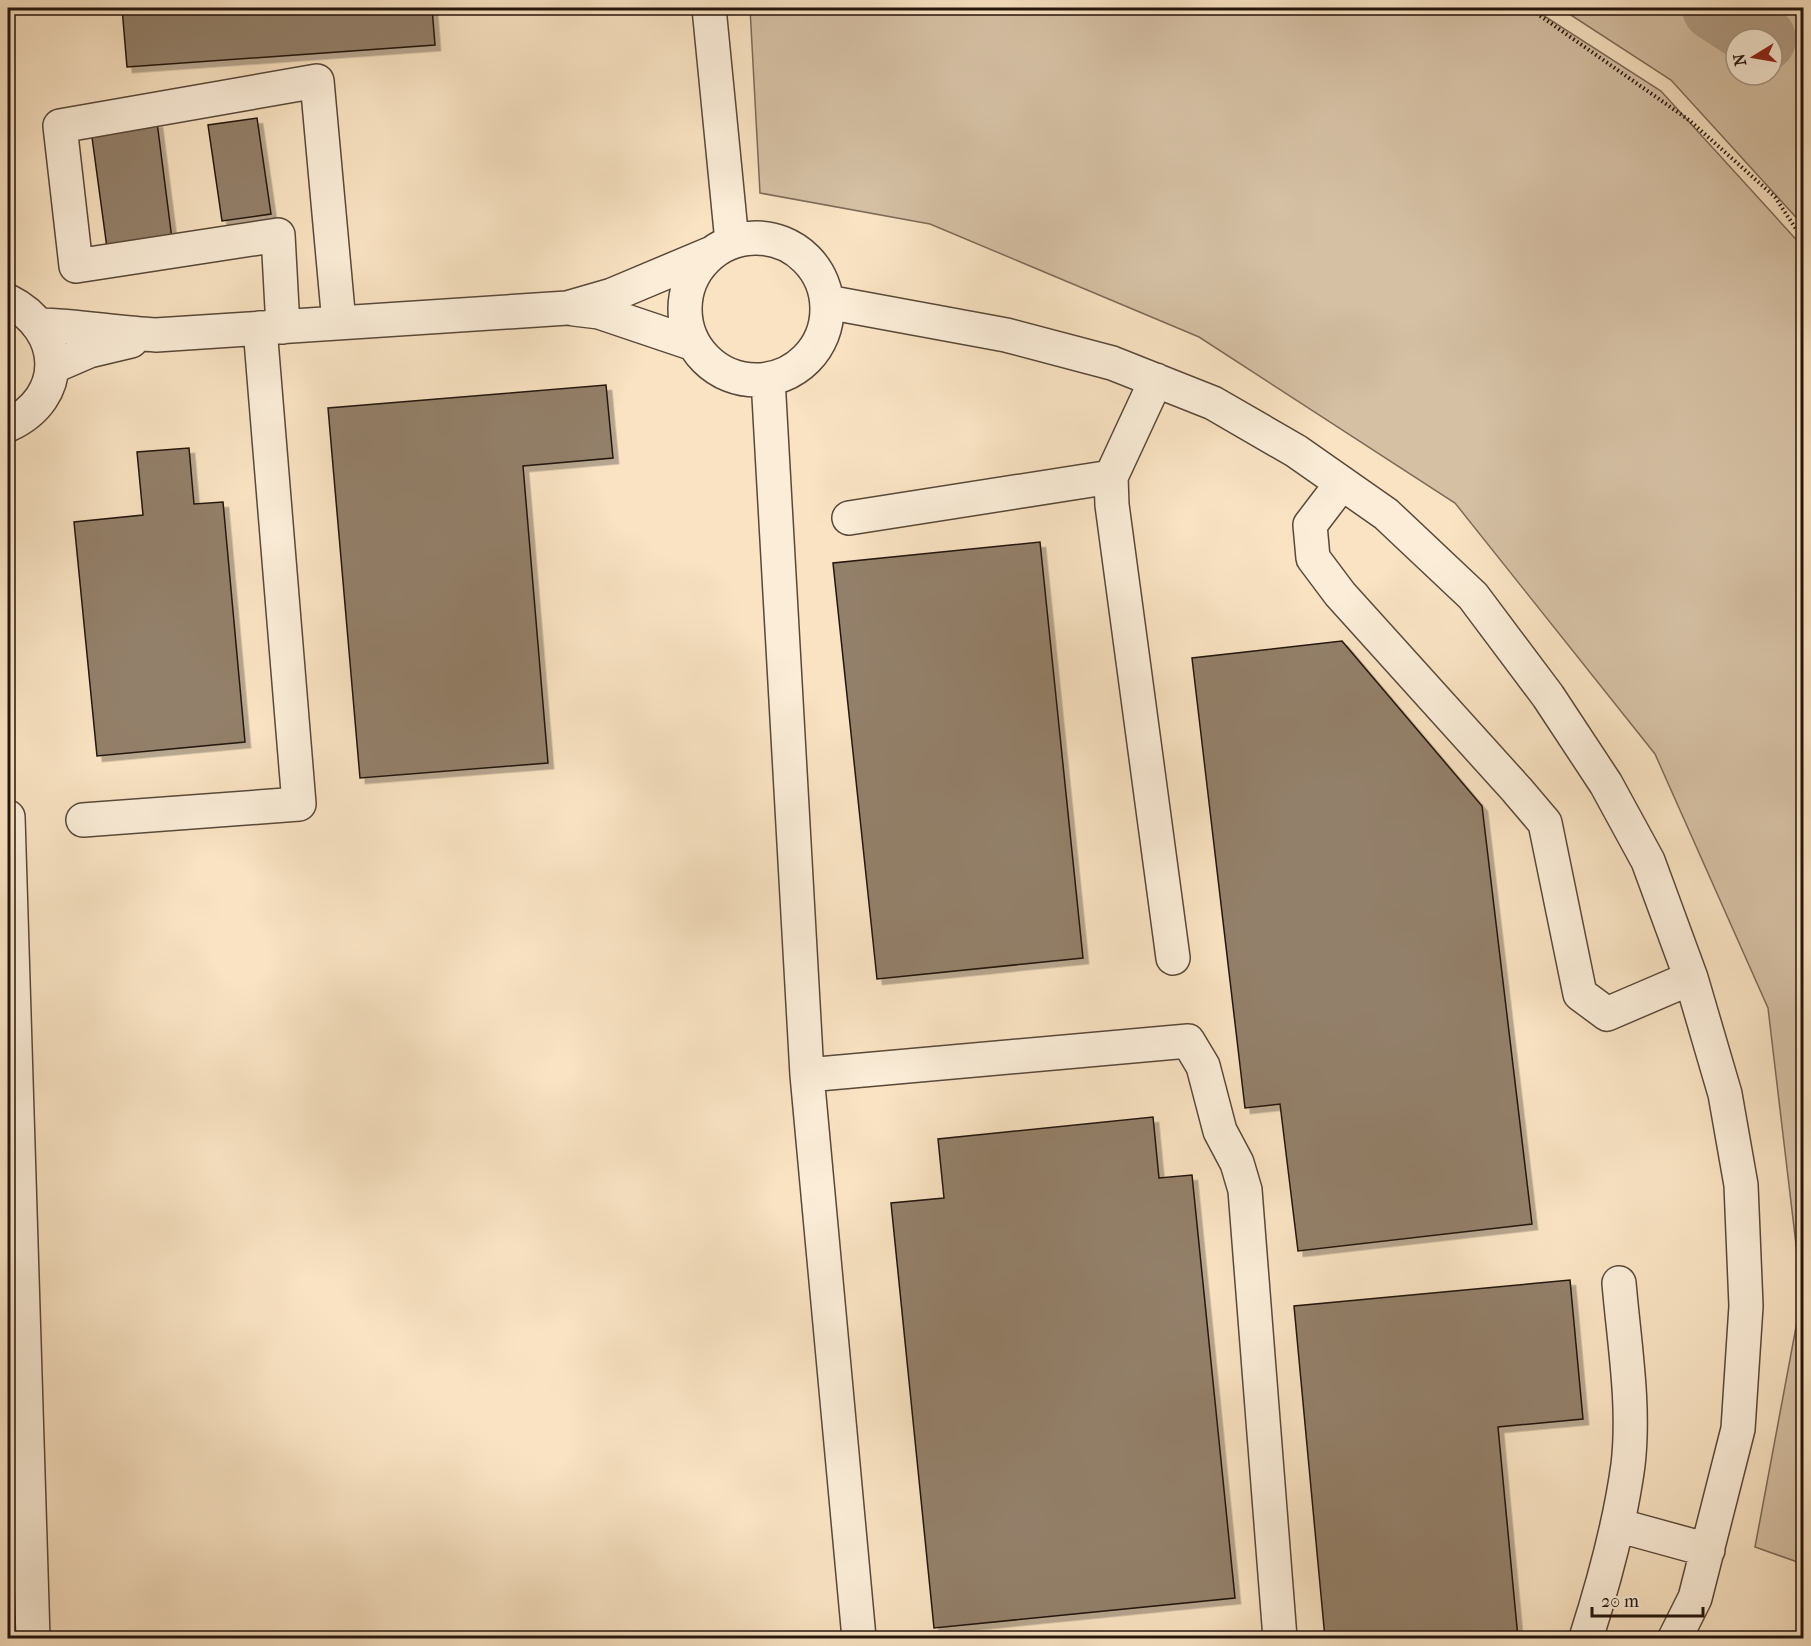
<svg xmlns="http://www.w3.org/2000/svg" width="1811" height="1646" font-family="'IM FELL French Canon',serif">
<style>
.grass{fill:#d5c0a4;stroke:#7c6a58;stroke-width:1.5;fill-rule:evenodd}
.lines{fill:none;stroke-linecap:round;stroke-linejoin:round}
.river{stroke:#b19d85;stroke-width:66}
.building{fill:#93806b;stroke:#24150c;stroke-width:1.5;filter:url(#shadow)}
.minor-casing{stroke:#59483a;stroke-width:36}
.path{stroke:#24150c;stroke-width:4;stroke-dasharray:1.5 3;stroke-linecap:butt}
.minor{stroke:#fbedd8;stroke-width:33}
</style>
<defs>
<filter id="shadow"><feDropShadow dx="5.5" dy="5.5" stdDeviation="0" flood-color="#0004"/></filter>
</defs>
<rect width="100%" height="100%" fill="#f9e3c3"/>
<filter id="stains"><feTurbulence type="fractalNoise" baseFrequency=".00333" numOctaves="4"/><feColorMatrix values="0 0 0 0 .2 0 0 0 0 .09 0 0 0 0 .02 0 0 0 .5 -.17"/></filter>
<radialGradient id="worn" r=".72"><stop offset=".6" stop-color="#630" stop-opacity="0"/><stop offset="1" stop-color="#630" stop-opacity=".3"/></radialGradient>
<path class="grass" d="M750,8H1532L1661,91L1803,247V1564L1755,1547L1802,1295L1768,1008L1655,754L1455,503L1199,337L930,224L760,193Z
M1560,8H1803V225L1671,80ZM1736,39H1772V75H1736Z"/>
<g class="lines">
<path class="river" d="M1715,8L1763,39"/>
</g>
<path class="building" d="M122,8H432L435,45L127,67Z
M257,118L271,214L222,221L208,125Z
M157,122L172,239L107,248L91,130Z
M606,385L613,458L523,466L548,763L360,778L328,408Z
M189,448L194,504L223,502L245,742L97,756L74,522L143,515L137,452Z
M1040,542L1083,958L877,979L833,563Z
M1342,641L1482,806L1532,1224L1298,1251L1280,1104L1245,1108L1192,658Z
M1153,1117L1159,1178L1192,1175L1235,1598L934,1628L891,1203L944,1198L938,1139Z
M1570,1280L1583,1419L1498,1427L1518,1638H1325L1294,1306Z"/>
<g class="lines">
<g class="minor-casing">
<path id="minor" d="M709,8L732,242
M685 309a71 71 0 1 1 142 0a71 71 0 1 1-142 0Z
M8,301C65,329 68,398 8,425
M827,302L1006,335L1112,363L1213,403L1296,451L1386,514L1473,596L1548,696L1606,784L1648,861L1691,978L1725,1094L1741,1185L1746,1306L1738,1429L1695,1598L1675,1638
M574,309L599,312L694,344
M40,325C79,326 117,333 156,335L567,308L612,295L712,253
M283,327L278,235L76,266L60,126L317,81L339,323
M52,367L89,351L131,341
M768,379L807,1075L859,1638
M1156,380L1111,477L1112,505L1173,958
M1342,483L1310,525L1313,558L1340,594L1517,790L1545,823L1580,994L1607,1014L1691,978
M849,518L1111,477
M8,817L33,1638
M83,820L299,804L260,328
M807,1075L1188,1041L1203,1066L1220,1131L1237,1163L1245,1190L1280,1638
M1617,1525L1708,1550
M1586,1638C1604,1582 1620,1524 1628,1465C1635,1405 1624,1342 1619,1283"/>
</g>
<path class="path" d="M1529,8L1689,120L1775,197L1804,241"/>
<use href="#minor" class="minor"/>
</g>
<rect width="1811" height="1646" fill="none" stroke="#f9e3c3" stroke-width="30"/>
<rect x="9" y="9" width="1793" height="1628" fill="none" stroke="#24150c" stroke-width="3"/>
<rect x="15" y="15" width="1781" height="1616" fill="none" stroke="#24150c" stroke-width="1.5"/>
<g transform="translate(1754 57) rotate(259)"><circle r="28" fill="#fbedd8" stroke="#a59786" stroke-width="1.5"/>
<path d="M0-4.5L10 22L0 15L-10 22Z" fill="#8f2418"/>
<text y="-9" font-size="16" font-weight="bold" text-anchor="middle" fill="#24150c">N</text>
</g>
<path d="M1592 1607v9h111v-9" fill="none" stroke="#24150c" stroke-width="3"/>
<text x="1601" y="1607" font-size="18" fill="#24150c" stroke="#fbedd8" stroke-width="4.5" paint-order="stroke">20 m</text>
<rect width="100%" height="100%" filter="url(#stains)"/>
<rect width="100%" height="100%" fill="url(#worn)"/>
</svg>
